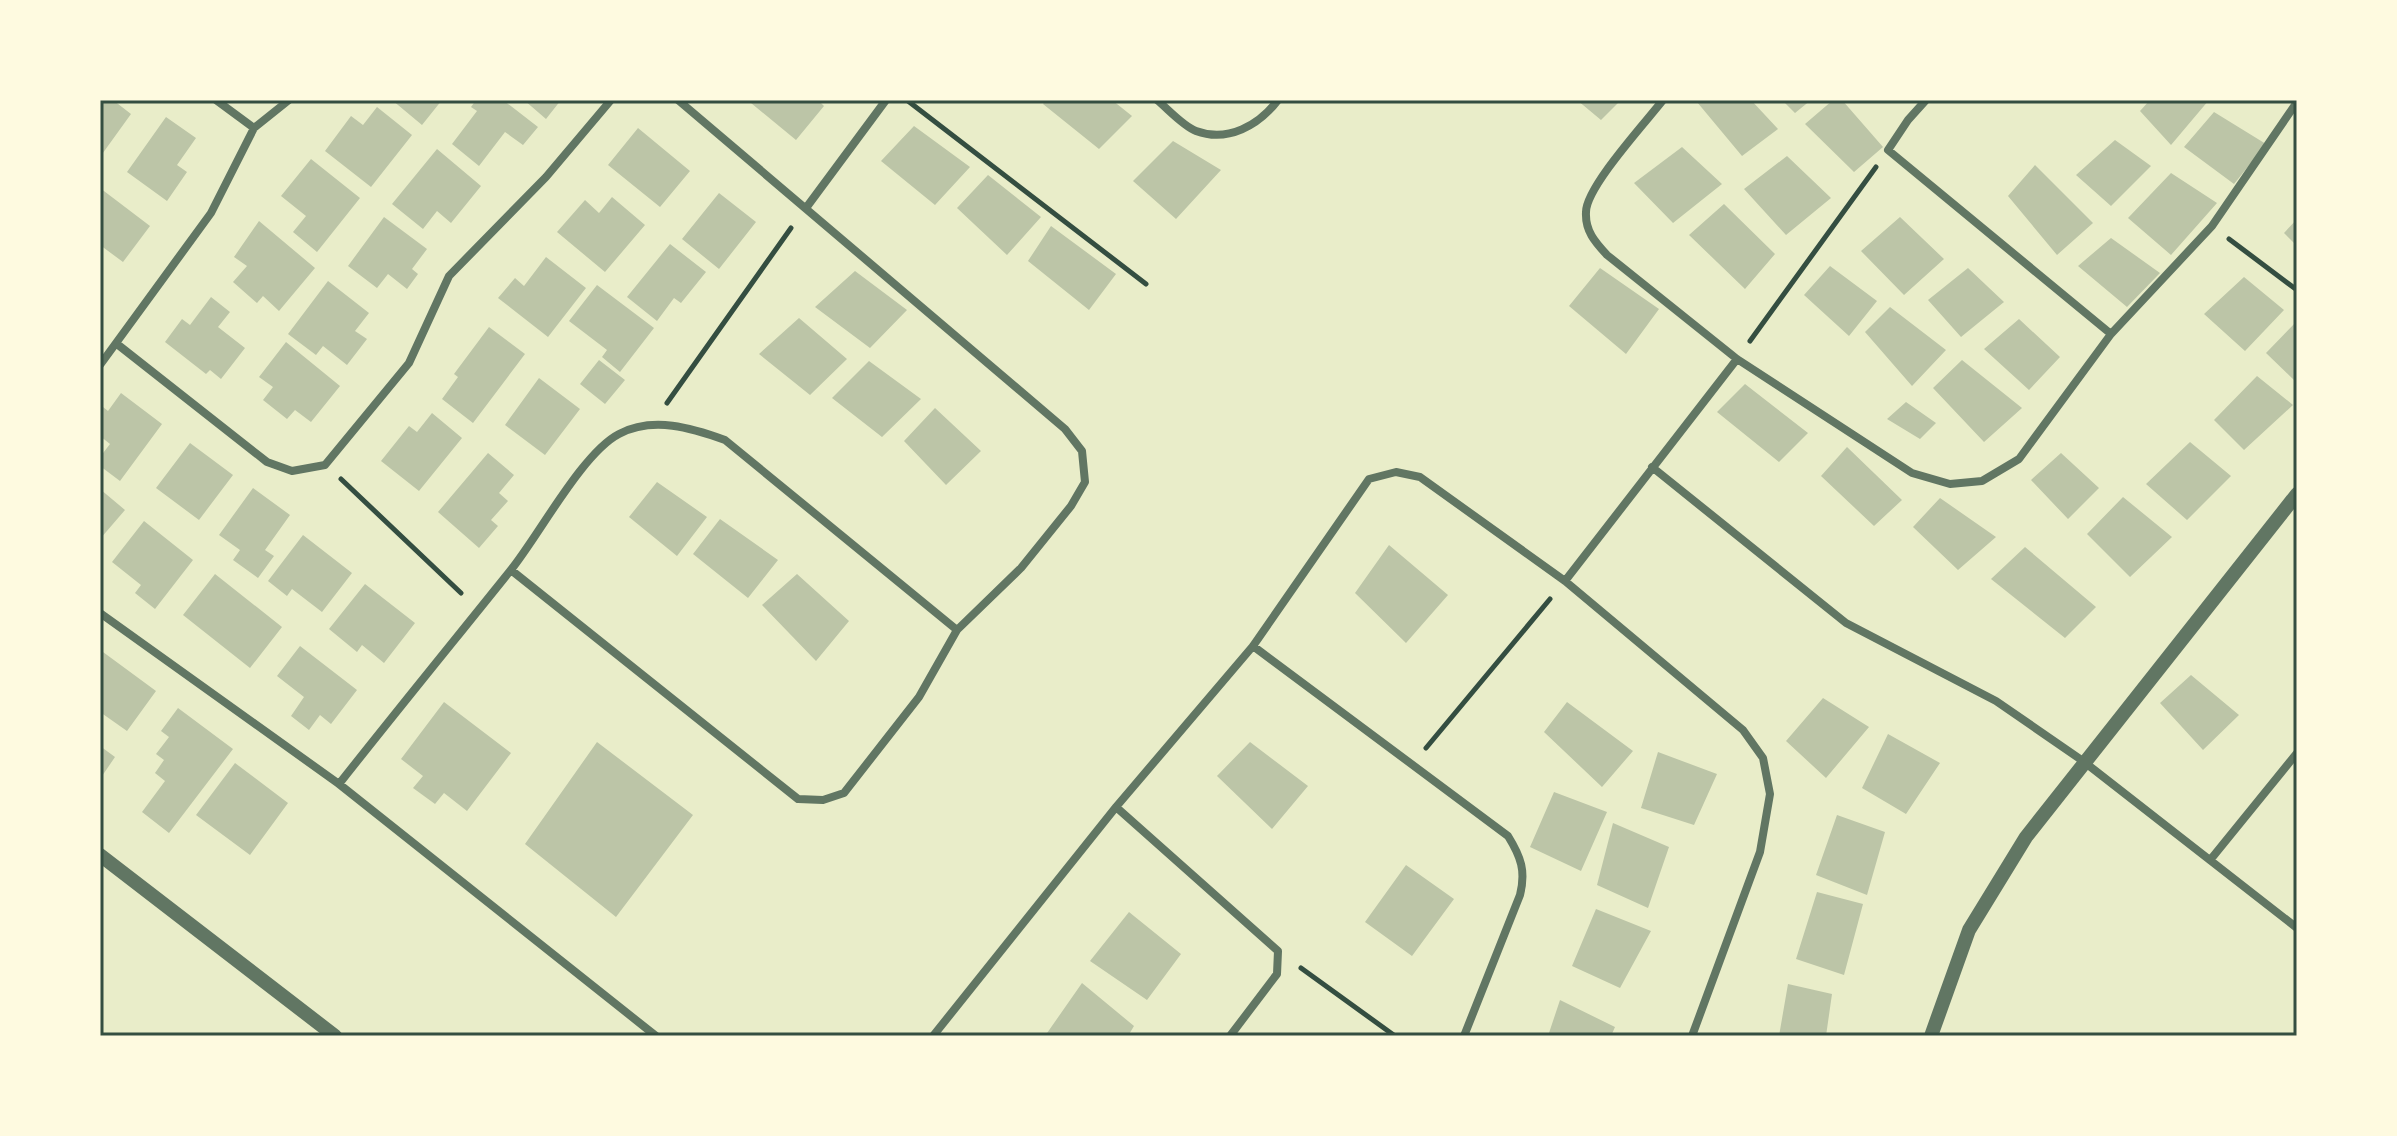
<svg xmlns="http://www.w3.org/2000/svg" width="2397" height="1136" font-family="'DM Sans',sans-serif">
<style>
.building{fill:#bcc5a7}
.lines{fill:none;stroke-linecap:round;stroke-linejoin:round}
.path{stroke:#344e41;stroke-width:5}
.minor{stroke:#617663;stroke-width:8}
.tertiary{stroke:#617663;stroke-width:14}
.neatline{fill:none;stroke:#344e41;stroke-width:3}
</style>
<rect width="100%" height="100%" fill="#e9edc9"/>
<path class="building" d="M100,100H113L131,114L100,157Z
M392,100H442L422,125Z
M476,100H503L538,127L523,145L505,132L479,166L452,144L477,111L471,107Z
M524,100H561L546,119Z
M753,100H818L824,106L796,140L751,103Z
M1046,100H1112L1132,116L1099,149L1043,104Z
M1577,100H1621L1601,120Z
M1699,100H1751L1778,129L1742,156L1697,102Z
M1782,100H1811L1795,113Z
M1833,100H1842L1883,147L1854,172L1805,124Z
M2150,100H2209L2171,145L2140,111Z
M377,107L412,135L371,187L325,151L351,116L363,125Z
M2214,112L2266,144L2234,184L2184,147Z
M166,117L196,138L177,165L187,172L167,201L127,172Z
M914,126L970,167L935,205L881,161Z
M638,128L690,171L660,207L608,165Z
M2115,140L2151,166L2111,206L2076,175Z
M1173,141L1221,170L1176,219L1133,181Z
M1682,147L1722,184L1673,223L1634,183Z
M437,149L481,186L451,223L437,211L423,229L392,204Z
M1787,156L1831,198L1786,235L1744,189Z
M311,159L360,198L317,252L293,232L306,216L281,196Z
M2035,165L2093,223L2057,255L2008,196Z
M2171,173L2217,203L2171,255L2128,218Z
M988,175L1041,217L1007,255L957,208Z
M100,188L150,226L123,262L100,245Z
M719,193L756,222L719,269L682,239Z
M612,197L645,225L605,272L557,232L585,200L599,213Z
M1724,204L1775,254L1745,289L1689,235Z
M384,217L427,249L412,269L418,274L407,289L388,274L377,288L348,266Z
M1900,217L1944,259L1904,295L1861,251Z
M2297,219V246L2284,233Z
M259,221L315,268L279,311L263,296L257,303L233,282L247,266L234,257Z
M1051,226L1116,274L1089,310L1028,261Z
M2111,238L2160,273L2127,307L2078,266Z
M670,244L706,272L681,303L674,298L657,321L627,297Z
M546,257L586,288L548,337L498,298L515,278L524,286Z
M1830,266L1877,301L1849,336L1804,295Z
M1600,268L1659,309L1626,354L1569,306Z
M1968,268L2004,302L1961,337L1928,300Z
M855,271L907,310L870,348L815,307Z
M2244,277L2284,310L2245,351L2204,314Z
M328,281L369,313L355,331L367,339L347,365L323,346L316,355L288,334Z
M597,285L654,328L620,372L602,357L607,350L569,321Z
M211,297L230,312L218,327L245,348L221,379L210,370L206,374L165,342L182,319L190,325Z
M1890,307L1946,350L1912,386L1865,332Z
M799,318L847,359L810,395L759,354Z
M2019,319L2060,357L2029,390L1984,349Z
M2297,321V383L2266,353Z
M489,327L525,354L473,423L442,399L458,377L454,374Z
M286,342L340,386L311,422L295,410L287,419L263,400L273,387L259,377Z
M599,360L625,380L605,404L580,384Z
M1962,360L2022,408L1984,442L1933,388Z
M869,361L921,399L882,437L832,398Z
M2257,376L2293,405L2244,450L2214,420Z
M539,378L580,409L545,455L505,425Z
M1745,384L1808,433L1779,462L1717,412Z
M121,393L162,424L120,481L100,466V457L110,444L100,436V411L103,407L108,411Z
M1906,402L1936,423L1920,439L1887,419Z
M935,408L981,451L946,485L904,441Z
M432,413L462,438L419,491L381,461L409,426L417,432Z
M2190,442L2231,476L2187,520L2146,484Z
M190,443L233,475L199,520L156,488Z
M1847,447L1902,500L1874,526L1821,476Z
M488,453L514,475L499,493L508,501L491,520L498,526L479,548L438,512Z
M2061,453L2099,488L2068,519L2031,480Z
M657,482L707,517L677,556L629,517Z
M253,488L290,515L265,550L274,556L258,578L233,560L240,550L219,535Z
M100,489L125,510L100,539Z
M2123,497L2172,537L2130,577L2087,534Z
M1940,498L1996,537L1958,570L1913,527Z
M720,519L778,560L748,598L693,554Z
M144,521L193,560L155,609L135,593L141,585L112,562Z
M303,535L352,573L322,612L292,589L287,596L268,581Z
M1389,545L1448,595L1406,643L1355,593Z
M2025,547L2096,607L2065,638L1991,579Z
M215,574L282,627L250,668L183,615Z
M797,574L849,621L816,661L762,605Z
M365,584L415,623L384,663L362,645L357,652L329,629Z
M300,646L357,690L331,724L320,715L309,730L291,716L304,697L277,676Z
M103,652L156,691L127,731L100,712V657Z
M2191,675L2239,715L2203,750L2160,703Z
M1823,698L1869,727L1826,778L1786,741Z
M444,702L511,753L467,811L444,793L435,804L413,788L423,776L401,759Z
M1567,702L1633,751L1602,787L1544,732Z
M178,708L233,749L169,833L142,812L165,781L155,773L164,760L156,754L169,737L161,731Z
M1888,734L1940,763L1906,814L1862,788Z
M597,742L693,815L616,917L525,844Z
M1250,742L1308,786L1272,829L1217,776Z
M100,746L115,757L100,779Z
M1658,752L1717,774L1694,825L1641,808Z
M235,763L288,803L250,855L196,815Z
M1554,792L1607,812L1581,871L1530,847Z
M1837,815L1885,832L1867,895L1816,875Z
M1613,823L1669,847L1648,908L1597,885Z
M1406,865L1454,899L1412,956L1365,922Z
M1817,892L1863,904L1844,975L1796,959Z
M1596,909L1651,931L1620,988L1572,966Z
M1129,912L1181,954L1147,1000L1090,961Z
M1082,983L1134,1026L1128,1036H1045Z
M1788,984L1832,994L1826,1036H1779Z
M1560,1000L1615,1027L1611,1036H1548Z"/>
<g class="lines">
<path class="path" d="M908,101L1146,284
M2229,239L2297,290
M1750,341L1876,167
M667,403L791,228
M341,479L461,593
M1426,748L1550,599
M1301,968L1395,1036"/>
<path class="minor" d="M216,100L254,128L289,100
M1157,100C1168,109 1183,126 1196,131C1228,143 1259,125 1278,100
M1663,100C1646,122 1586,187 1586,212C1585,231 1595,242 1607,255L1737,359L1912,473L1950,484L1982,481L2019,459L2111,334L2212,226L2297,102
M1926,100L1908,120L1888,150L2111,334
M806,208L886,100
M117,344L267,462L292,471L325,465L409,363L449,276L546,177L611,100
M100,365L211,213L254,128
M1652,467L1846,623L1996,701L2083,761L2297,928
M511,570L798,799L823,800L844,793L919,697L957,630L1021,568L1071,506L1085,482L1082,451L1065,429L678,100
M1565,581L1737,359
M100,613L339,784L656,1036
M1253,646L1508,836C1521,857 1526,871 1520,895L1464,1036
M339,784C395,713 453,642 510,571C538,537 582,453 619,434C653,416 692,428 725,440L957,630
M1116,807L1278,951L1277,974L1230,1036
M2211,859L2297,753
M933,1036L1116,807L1253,646L1369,479L1396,472L1420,477L1565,581L1743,730L1763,758L1770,794L1760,852L1692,1036"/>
<path class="tertiary" d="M100,855L335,1036
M1931,1036L1969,930L2026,837L2297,494"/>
</g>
<rect width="2397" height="1136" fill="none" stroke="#fefae0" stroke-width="204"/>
<rect x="102" y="102" width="2193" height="932" class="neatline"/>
</svg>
